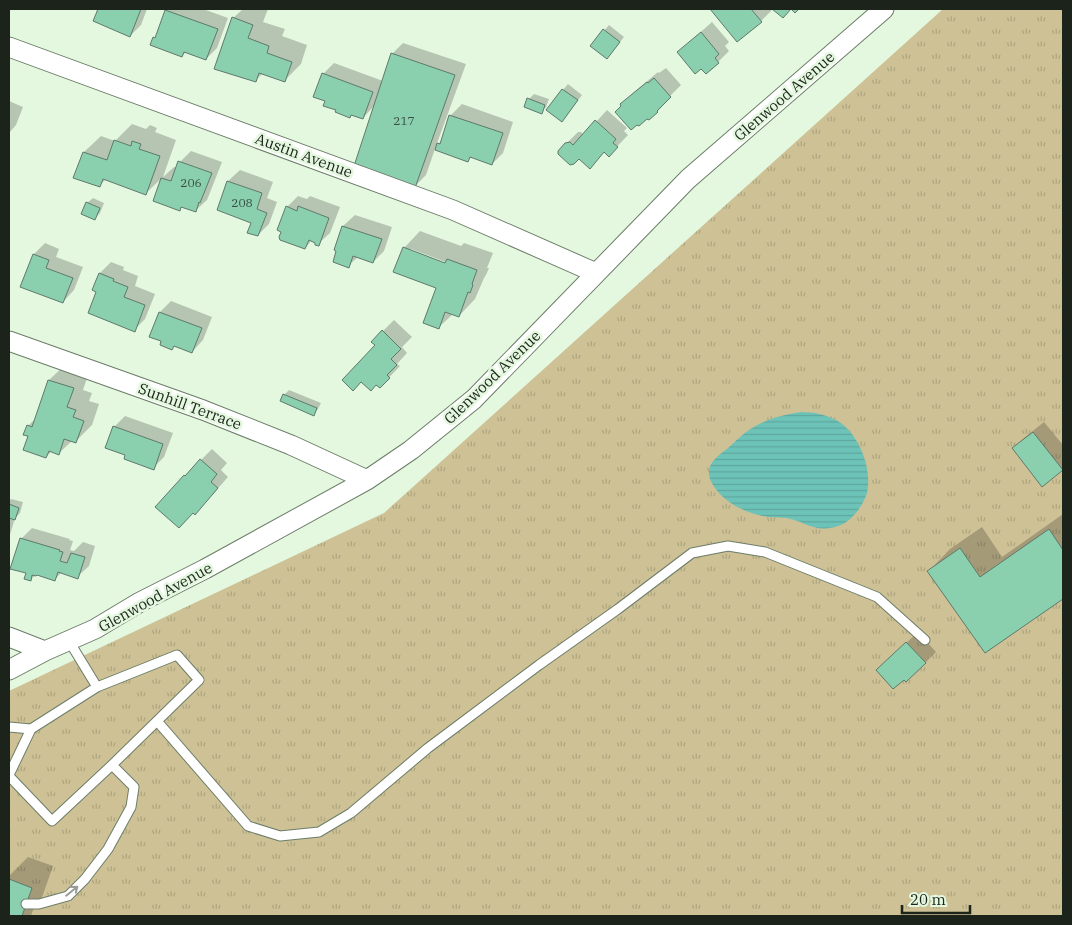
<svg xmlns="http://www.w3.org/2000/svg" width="1072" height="925" font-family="'IBM Plex Serif',serif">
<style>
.grass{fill:url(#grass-tufts)}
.water{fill:url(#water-rules)}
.shadow{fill:#0003;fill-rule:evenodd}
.building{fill:#8bd0ae;stroke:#5f796c}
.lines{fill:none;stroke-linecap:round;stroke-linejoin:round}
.service-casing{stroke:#6c7d68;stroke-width:11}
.minor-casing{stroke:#6c7d68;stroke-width:21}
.service{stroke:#fff;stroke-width:9}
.minor{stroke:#fff;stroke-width:19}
.oneway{stroke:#999c98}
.labels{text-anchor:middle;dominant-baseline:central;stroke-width:5;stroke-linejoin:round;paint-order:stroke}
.number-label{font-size:12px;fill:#384e40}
.street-label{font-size:15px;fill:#1c231b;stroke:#e4f7df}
</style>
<defs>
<pattern id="grass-tufts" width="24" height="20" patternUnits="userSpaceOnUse" patternTransform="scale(1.25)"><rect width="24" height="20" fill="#cdc195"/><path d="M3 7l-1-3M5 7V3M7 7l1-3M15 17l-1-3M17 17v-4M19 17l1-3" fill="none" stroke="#afa680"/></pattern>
<pattern id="water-rules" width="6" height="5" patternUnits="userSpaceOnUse" patternTransform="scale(1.25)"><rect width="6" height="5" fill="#6dc3b8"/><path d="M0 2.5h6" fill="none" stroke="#5ea79e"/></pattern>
</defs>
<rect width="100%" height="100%" fill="#e4f7df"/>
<path class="grass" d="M943,9H1063V916H9V691L384,513Z"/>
<path class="water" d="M801,412C814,412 829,415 841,423C859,437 870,464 868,487C867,497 861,507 855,514C848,522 840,527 829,528C813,531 801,520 786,518C778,517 770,518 763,516C745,513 722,501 713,485C702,467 715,458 728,448C732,445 735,441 739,438C756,422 779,415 801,412Z"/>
<path class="shadow" d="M99,9H147L141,25L130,36L95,21Z
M168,9H203L228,18L217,48L206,59L186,52L182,56L154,38L158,34Z
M243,9H268L263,22L285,29L282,36L307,45L301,64L284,81L263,73L255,81L233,18Z
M712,9H771L772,10L761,21Z
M712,22L729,42L725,46L729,51L718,62L678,52Z
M609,25L624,37L612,52L592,45Z
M403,43L466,64L436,146L442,140L450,116L462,104L513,122L503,153L492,164L472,157L468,160L435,149L426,175L415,186L374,106L363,118L352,114L350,116L338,109L326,101L323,74L334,63L383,81L392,54Z
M666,68L681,85L667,99L668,100L657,112L622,104L633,93L658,72L659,73Z
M568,84L582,95L567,115L563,90Z
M534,94L549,99L546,107L541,112L529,99Z
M9,101L23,107L16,125L9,133Z
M607,110L627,128L624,131L628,135L609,155L605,151L590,167L566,144L578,132H581L584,135Z
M132,124L146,129L150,125L157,128L155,132L176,140L163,177L146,193L106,179L99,186L84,152L101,136L115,141Z
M191,151L222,162L211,190L207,200L195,211L183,206L179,209L154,200L162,178L174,167L177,168L180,162Z
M240,170L273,182L267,198L277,202L269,224L258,235L252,222L218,209L228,181Z
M298,196L307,199L310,196L340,207L330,233L318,244L312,240L305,248L287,207Z
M93,198L104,203L100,213L95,218L87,203Z
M355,215L392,227L384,251L373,262L358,257L348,266L338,251L336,250L343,226Z
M420,231L461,246L464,243L493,253L487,268H489L486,275L484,278L475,299L459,316L453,314L438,328V287L404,248ZM411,249L451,264L450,266L411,251Z
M45,243L59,249L56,257L83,267L74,290L63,302L22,286L34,254Z
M111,262L124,267L123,270L138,276L135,286L155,294L145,319L134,330L98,291L94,289L100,273Z
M171,301L212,317L203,340L192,352L175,345L172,349L160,312Z
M394,320L412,337L402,347L407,353L397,364L400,366L380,387L376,345L373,341Z
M66,364L89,372L83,390L92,393L89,401L99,404L92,425L75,442L72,441L59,453L52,451L46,457L30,436L28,426L37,417L49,380Z
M289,390L321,403L318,409L313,414L284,395Z
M125,416L173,433L164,457L153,468L127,454L114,427Z
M1044,422L1063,445V468L1042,485L1013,449L1024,438Z
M212,449L227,463L221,470L228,477L206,502L157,507L185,476Z
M11,499L23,502L20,513L15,518L9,538V501Z
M1063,514V597L985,652L929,571L950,549L982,527L1002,557Z
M32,528L70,539L69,540L73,541L70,550L74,551L83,542L95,546L89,566L77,577L62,572L55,579L37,574L30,580L27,573L21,539Z
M918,632L936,652L925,663L889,659Z
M28,857L53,866L40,903L33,910L31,916H9V876Z"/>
<path class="building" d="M98,9H141L130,37L93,21Z
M710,9H751L762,22L737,42Z
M772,9H799L795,13L791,9L783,18Z
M165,10L218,29L206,60L184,52L182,57L150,45L153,37L155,38Z
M232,17L253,25L248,38L269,46L267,53L292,62L285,82L259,73L256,82L214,69Z
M603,29L620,42L607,59L590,46Z
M701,32L719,54L715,58L719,63L706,74L701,69L695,74L677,52Z
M391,53L455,75L415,188L354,166Z
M322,73L373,92L363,119L351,115L350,118L335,112L336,110L323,106L325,101L313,97Z
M654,78L671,97L657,111L658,112L649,120L647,119L639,126L637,125L631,130L615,112L621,106L620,104L647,82L648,83Z
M562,89L578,100L562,122L546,110Z
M527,98L545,105L542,114L524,107Z
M449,115L503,133L492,165L470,157L468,162L435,150L437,143L440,144Z
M595,120L616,139L613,143L618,147L609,157L604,152L590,169L579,159L574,164L570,165L558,154V151L565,143L570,142L573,145Z
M114,140L131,146L132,141L141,144L139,149L160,156L146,195L103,179L100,187L73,178L83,152L107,160Z
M178,161L212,173L200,203L199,202L196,212L181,207L180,211L153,201L161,178L171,181Z
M227,181L262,193L257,209L267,213L258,236L247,233L251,223L217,210Z
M86,202L100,208L95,220L81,214Z
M286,206L297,211L298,206L329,218L319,246L315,245V243L309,240L305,249L280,240L279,237L281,232L277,230Z
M342,226L382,239L373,263L353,256L349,268L333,262L336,251L334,250Z
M403,247L445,263L447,259L477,270L472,284L473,285L470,293L468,292L459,317L445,312L439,329L423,323L436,288L393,272Z
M33,254L49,260L46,268L73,278L63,303L20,287Z
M99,273L114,279L113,281L128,287L124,297L145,305L135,332L88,313L96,292L92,290Z
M159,312L202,328L192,353L174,346L172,350L160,345L161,341L149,337Z
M382,330L401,349L391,359L397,365L387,375L390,378L380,388L376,385L371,391L361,382L353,391L342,380L375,345L371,342Z
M48,380L74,388L67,407L76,410L73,417L84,421L76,443L64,439L59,455L49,451L46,458L23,450L28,436L23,435L27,425L32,427Z
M283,394L317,408L314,416L280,401Z
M113,426L163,444L154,470L124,459L125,455L105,448Z
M1033,432L1063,470L1042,487L1012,448Z
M200,459L217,474L211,482L218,488L195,515L193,513L179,528L155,507L184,475L185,476Z
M9,504L19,508L15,520L9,518Z
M1049,529L1063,550V599L985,653L927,571L960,548L980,577Z
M20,538L60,550L59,551L63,552L60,561L67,563L71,553L85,557L78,579L58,572L55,581L37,575L36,576L32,575L31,581L24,579L26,573L10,569Z
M906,642L926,663L906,682L904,680L893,689L876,670Z
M9,879L32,888L22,916H9Z"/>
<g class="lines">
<g class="service-casing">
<path id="service" d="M157,721L248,826L280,836L319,832L351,813L428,748L539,665L618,609L692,553L728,546L765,552L877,597L925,640
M9,727L31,729
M9,775L31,729L97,687L69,641
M9,776L52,821L112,765L199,680L177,655L97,687
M26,904H39L68,896L85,879L108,849L131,807L134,787L112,765"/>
</g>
<g class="minor-casing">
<path id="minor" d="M9,47L453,210L596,273
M9,341L203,410L291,445L367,480
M9,637L45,651
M9,670L45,651L95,629L140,602L205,569L367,480L411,450L474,399L688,179L884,9"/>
</g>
<use href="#service" class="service"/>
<use href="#minor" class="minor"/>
</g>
<defs><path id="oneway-shaft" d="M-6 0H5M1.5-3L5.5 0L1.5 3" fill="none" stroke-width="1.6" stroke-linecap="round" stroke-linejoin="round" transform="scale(1.25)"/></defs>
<use class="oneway" href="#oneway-shaft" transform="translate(72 891) rotate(-39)"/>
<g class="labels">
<g class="number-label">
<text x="404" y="120">217</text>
<text x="191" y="182">206</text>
<text x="242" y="202">208</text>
</g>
<g class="street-label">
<text transform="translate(784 96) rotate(-41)">Glenwood Avenue</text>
<text transform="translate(304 155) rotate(20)">Austin Avenue</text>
<text transform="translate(492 377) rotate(-44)">Glenwood Avenue</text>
<text transform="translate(190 406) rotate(20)">Sunhill Terrace</text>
<text transform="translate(155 597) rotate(-29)">Glenwood Avenue</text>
</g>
</g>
<rect width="1072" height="925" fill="none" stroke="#1c231b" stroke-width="20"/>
<path d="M902 905v8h68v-8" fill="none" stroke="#1c231b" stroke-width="2.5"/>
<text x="910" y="905" font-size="15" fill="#1c231b" stroke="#e4f7df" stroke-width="4" paint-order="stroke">20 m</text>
</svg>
